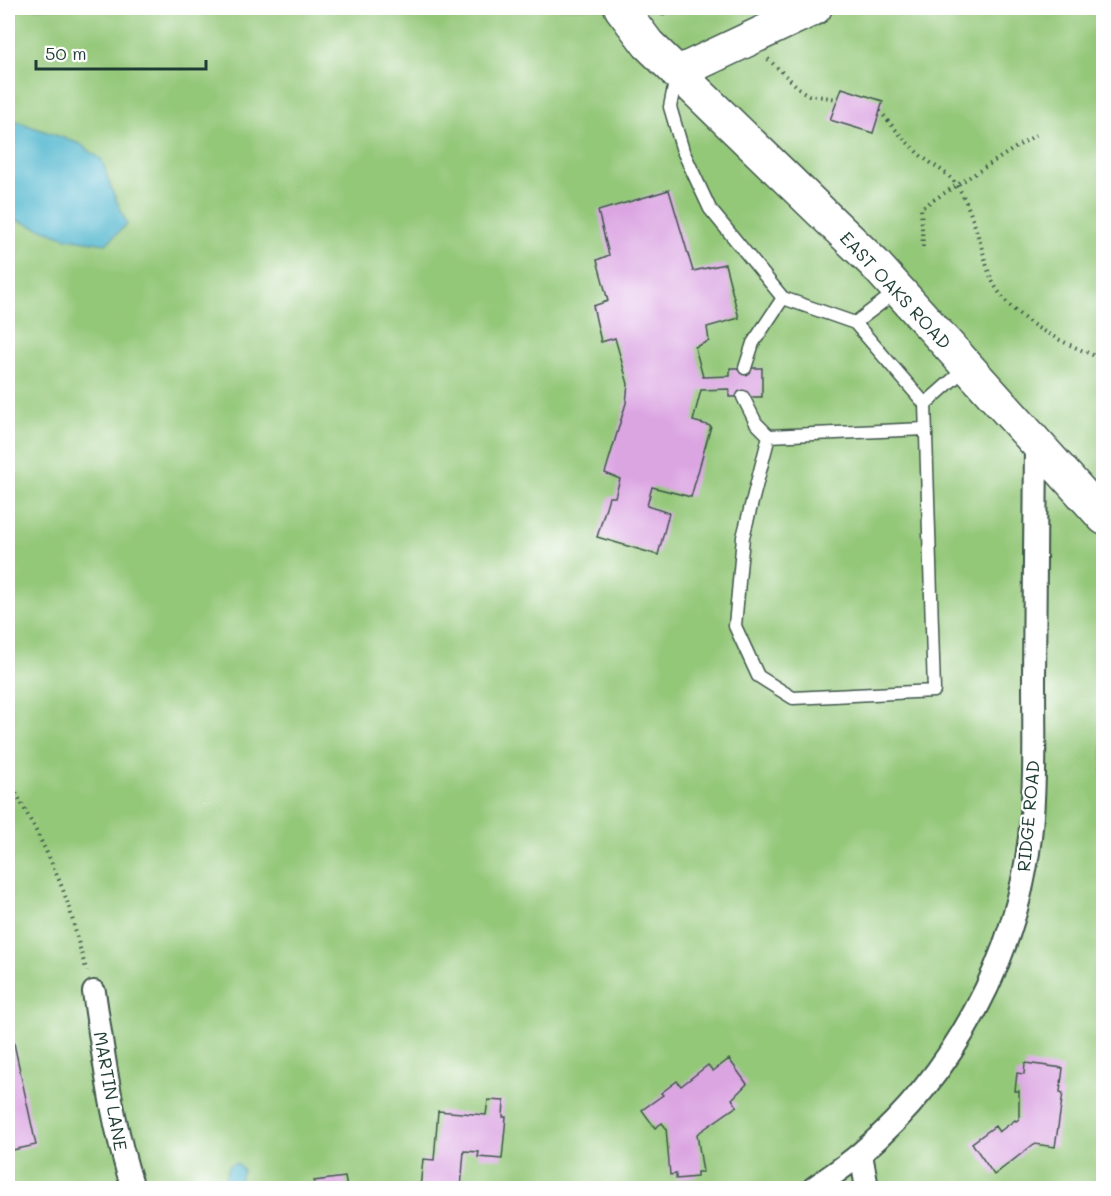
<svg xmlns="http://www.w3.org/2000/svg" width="1111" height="1196" font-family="Mali,sans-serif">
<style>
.green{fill:#94c879;stroke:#5a8256;stroke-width:1.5}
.water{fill:#4eb5cd;stroke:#367980;stroke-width:1.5}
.building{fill:#dba5e2}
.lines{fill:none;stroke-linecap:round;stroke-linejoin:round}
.lane-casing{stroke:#3f564b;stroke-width:15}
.street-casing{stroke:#3f564b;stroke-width:26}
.secondary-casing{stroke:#3f564b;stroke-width:36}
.path{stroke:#3f564b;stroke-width:4;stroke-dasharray:1.5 4.5;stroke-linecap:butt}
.lane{stroke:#fff;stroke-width:12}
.street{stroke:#fff;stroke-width:22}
.secondary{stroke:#fff;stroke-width:33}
.labels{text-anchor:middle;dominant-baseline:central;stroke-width:4.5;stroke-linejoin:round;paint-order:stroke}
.street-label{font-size:18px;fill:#1f3d34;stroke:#fff}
</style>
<rect width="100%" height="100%" fill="#fff"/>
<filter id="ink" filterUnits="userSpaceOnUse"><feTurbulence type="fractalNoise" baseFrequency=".0167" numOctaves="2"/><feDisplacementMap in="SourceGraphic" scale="12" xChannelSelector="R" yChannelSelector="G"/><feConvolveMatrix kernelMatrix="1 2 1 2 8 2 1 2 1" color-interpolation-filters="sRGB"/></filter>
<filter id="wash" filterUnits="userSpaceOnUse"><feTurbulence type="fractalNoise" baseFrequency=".008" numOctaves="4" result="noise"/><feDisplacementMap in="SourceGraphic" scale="24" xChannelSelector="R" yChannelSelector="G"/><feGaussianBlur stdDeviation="1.35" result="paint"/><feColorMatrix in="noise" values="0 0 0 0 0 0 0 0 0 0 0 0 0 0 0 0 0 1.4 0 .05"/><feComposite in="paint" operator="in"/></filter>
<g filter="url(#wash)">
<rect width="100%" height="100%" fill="#f5e5cd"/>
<path class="green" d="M8,8H1103V1188H8Z"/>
<path class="water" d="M8,118L80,144L102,160L111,188L127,224L106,244L67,238L8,217Z
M237,1163L243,1170L240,1180L241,1188H222L229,1165Z"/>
<g id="blocks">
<path class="building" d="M842,88L883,101L873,133L830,120Z
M669,190L693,271L725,264L739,318L707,327L709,341L695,347L703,377L730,376V368H762V397H729V389L701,390L693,421L711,426L691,497L652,487L647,506L669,513L658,555L597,537L609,497H615L620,479L605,473L626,403L628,384L615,338L601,342L593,306L608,301L597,260L609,255L598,211Z
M12,1034L36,1145L8,1151V1035Z
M729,1059L747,1084L732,1099L737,1106L697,1134L703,1172H697V1177L676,1179V1174L670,1175L666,1128L662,1123L655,1128L642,1110L663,1095L661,1093L677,1081L681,1086L708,1065L713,1071Z
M1025,1063L1063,1068L1060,1092L1063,1093L1055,1147L1034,1144L994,1175L972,1143L995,1126L999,1132L1015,1120L1016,1121L1019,1119V1091H1015L1017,1073L1024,1074Z
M488,1100L504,1101L503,1117H506L502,1159L478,1157L479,1152L464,1151L461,1188H420L423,1159L434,1160L438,1111L486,1115Z
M345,1177L347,1188H315L314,1181Z"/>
</g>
</g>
<g filter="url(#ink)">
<use href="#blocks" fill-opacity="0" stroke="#3f564b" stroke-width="1.5"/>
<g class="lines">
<g class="lane-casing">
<path id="lane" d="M676,77L670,107L683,151L710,209L783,298L855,323L925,404L934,691L793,698L758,676L735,626L743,537L769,436L925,429
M855,323L897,291
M745,368L753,343L783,298
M743,397L756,423L769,436
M925,404L967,367"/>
</g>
<g class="street-casing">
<path id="street" d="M94,992C104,1059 112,1124 133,1188
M861,1154L867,1188
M814,1188C829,1177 846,1166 861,1153C954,1074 1016,958 1030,837C1036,784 1034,731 1034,678C1035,600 1035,521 1036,443"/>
</g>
<g class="secondary-casing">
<path id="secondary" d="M621,8L648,44L874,263L1104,518
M677,73L815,8"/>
</g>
<path class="path" d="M662,8L664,17
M768,59L802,91L809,95L838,99
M880,111C892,126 905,141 920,155C932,165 946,171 956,184C969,203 976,230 983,252C986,263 989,276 995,286C1019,326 1064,342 1104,360
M923,247L921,208L1037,134
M8,777C29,819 53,859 68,904C75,926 79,949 87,971"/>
<use href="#lane" class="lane"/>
<use href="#street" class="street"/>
<use href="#secondary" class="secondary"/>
</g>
</g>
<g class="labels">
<g class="street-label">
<text transform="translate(896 290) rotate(47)">EAST OAKS ROAD</text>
<text transform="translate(1028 816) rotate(-85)">RIDGE ROAD</text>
<text transform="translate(111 1091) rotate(80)">MARTIN LANE</text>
</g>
</g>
<rect width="1111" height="1196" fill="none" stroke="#fff" stroke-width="30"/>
<path d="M36 60v9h170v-9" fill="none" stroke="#1f3d34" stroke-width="3"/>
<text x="45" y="60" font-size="18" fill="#1f3d34" stroke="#ffffff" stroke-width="4.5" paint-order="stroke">50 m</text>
</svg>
